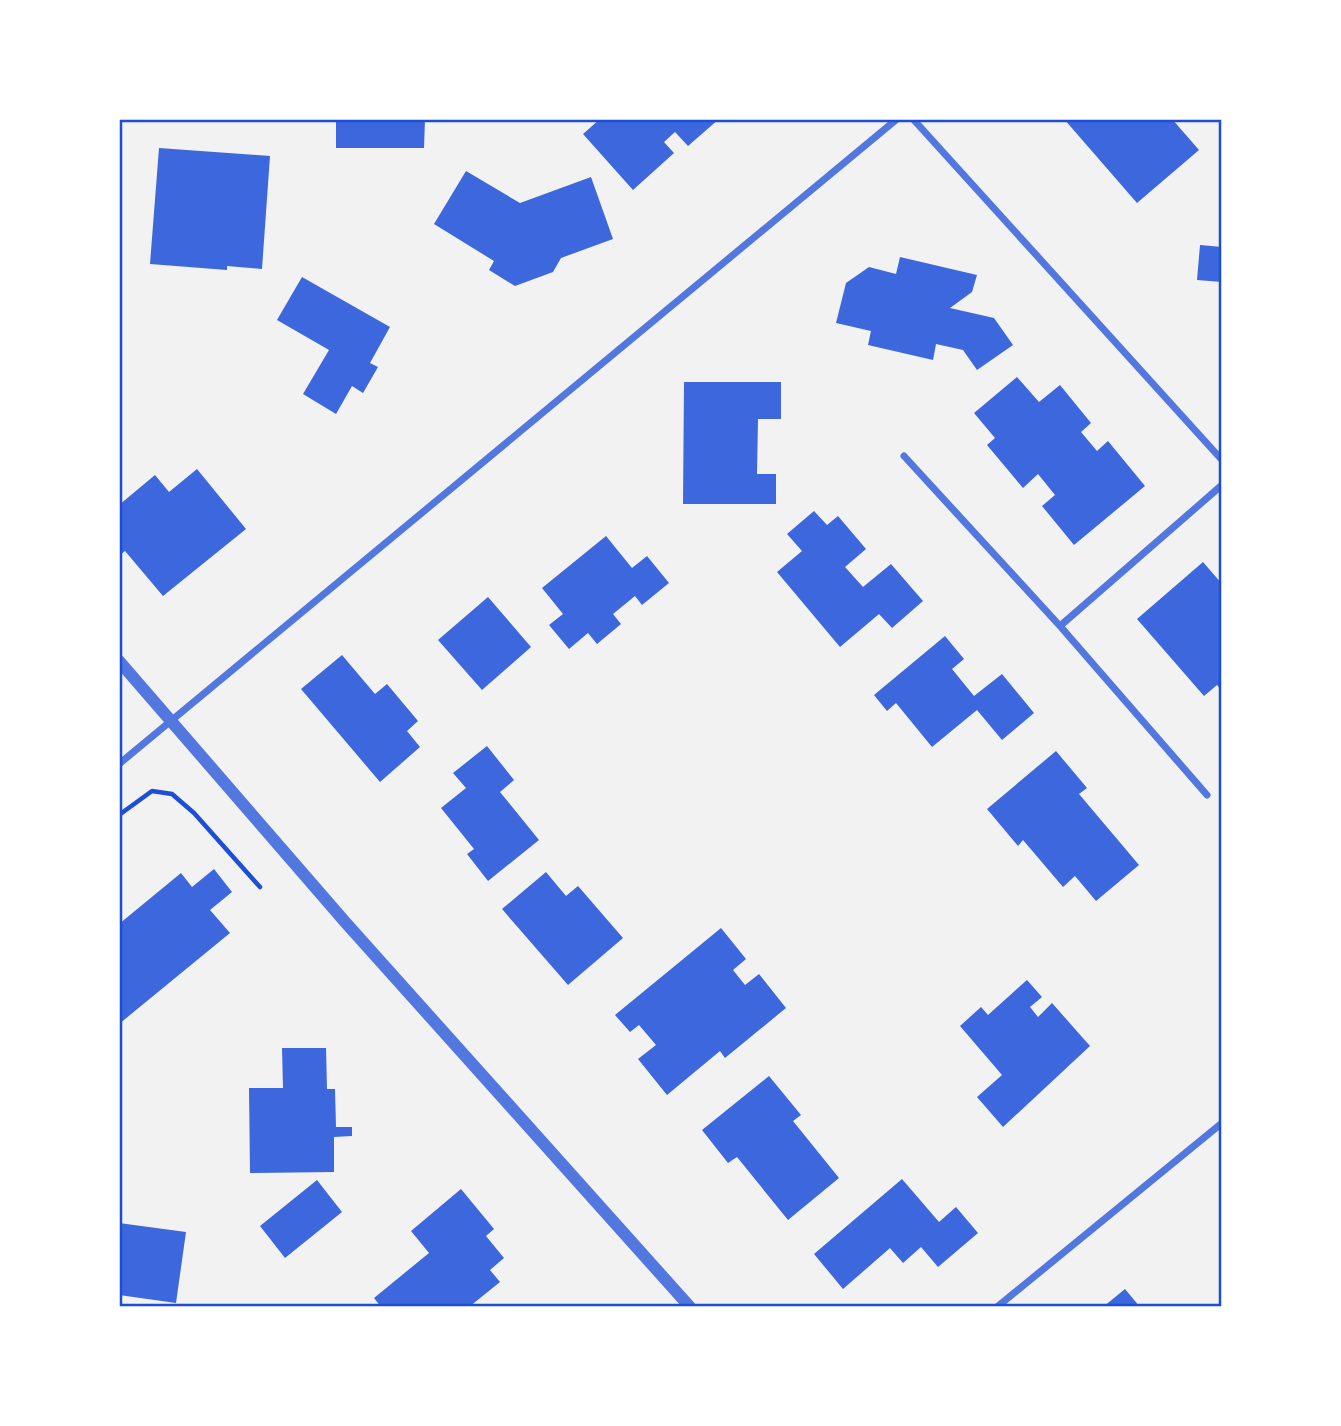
<svg xmlns="http://www.w3.org/2000/svg" width="1341" height="1426" font-family="'Work Sans',sans-serif">
<style>
.building{fill:#3d67dc}
.lines{fill:none;stroke-linecap:round;stroke-linejoin:round}
.path{stroke:#1d4ed8;stroke-width:4.5}
.minor{stroke:#5277de;stroke-width:7}
.tertiary{stroke:#5277de;stroke-width:12}
.neatline{fill:none;stroke:#1d4ed8;stroke-width:2.5}
</style>
<rect width="100%" height="100%" fill="#f2f2f2"/>
<path class="building" d="M336,119H425L424,148H336Z
M600,119H719L688,146L675,132L664,142L674,153L633,190L583,134Z
M1064,119H1172L1199,150L1137,203Z
M159,148L270,156L262,269L227,266V270L150,264Z
M466,171L520,203L591,177L613,239L561,258L553,272L515,286L489,270L494,261L434,224Z
M1200,245L1222,247V282L1197,280Z
M900,257L977,275L972,292L950,308L994,318L1013,345L977,370L963,350L936,344L933,360L868,345L871,331L836,323L846,283L869,267L896,274Z
M302,277L390,327L370,363L378,367L363,393L352,386L336,414L303,394L329,350L277,320Z
M1017,377L1039,402L1060,385L1091,423L1081,432L1097,451L1108,441L1145,486L1074,545L1042,506L1055,495L1038,474L1023,488L987,445L995,438L974,413Z
M684,382H781V419H758L757,474H776V504H683Z
M197,469L246,529L163,596L125,551L119,556V525L122,523L119,505L155,475L169,492Z
M814,511L827,525L838,516L866,549L845,567L863,587L891,564L923,601L892,628L879,614L840,647L777,572L802,551L787,534Z
M606,536L632,568L647,556L669,583L642,605L635,596L613,614L621,624L597,644L588,633L569,649L549,625L563,614L542,588Z
M1203,562L1222,584V691L1217,685L1204,696L1137,619Z
M488,597L531,647L482,690L438,640Z
M945,636L964,659L952,669L974,696L1002,674L1034,713L1002,740L977,710L932,747L896,703L887,711L874,695Z
M342,655L375,694L387,684L418,721L407,731L420,747L380,782L301,689Z
M487,746L514,780L500,792L539,840L488,881L467,854L474,849L441,808L466,788L453,773Z
M1056,751L1087,788L1079,794L1139,865L1096,901L1075,876L1063,887L1023,840L1018,846L987,809Z
M214,869L232,892L210,910L230,933L119,1024V924L181,873L192,887Z
M546,872L566,896L578,886L623,938L568,985L502,909Z
M721,928L746,959L733,970L745,985L759,974L786,1008L725,1058L720,1051L667,1095L638,1059L656,1045L639,1025L630,1032L615,1015Z
M1027,980L1042,997L1030,1007L1038,1017L1052,1003L1090,1046L1003,1127L977,1097L1002,1075L960,1026L981,1007L988,1015Z
M282,1048H326L327,1089H335L336,1127H352V1136L334,1137V1172L250,1173L249,1088H283Z
M769,1076L801,1115L793,1121L839,1178L788,1220L737,1157L728,1163L702,1130Z
M902,1179L939,1222L956,1207L978,1233L938,1267L921,1247L903,1263L890,1248L843,1289L814,1254Z
M317,1180L342,1212L285,1258L260,1226Z
M461,1189L494,1229L486,1236L504,1258L490,1270L500,1282L469,1307H381L374,1298L429,1253L411,1231Z
M119,1223L186,1232L176,1303L119,1295Z
M1125,1289L1140,1307H1103Z"/>
<g class="lines">
<path class="path" d="M119,815L152,791L172,794L194,813L260,887"/>
<path class="minor" d="M913,119L1222,460
M904,456L1060,626L1207,795
M1060,626L1222,485
M119,764L897,119
M997,1307L1222,1123"/>
<path class="tertiary" d="M119,661L346,923L690,1307"/>
</g>
<rect width="1341" height="1426" fill="none" stroke="#ffffff" stroke-width="242"/>
<rect x="121" y="121" width="1099" height="1184" class="neatline"/>
</svg>
